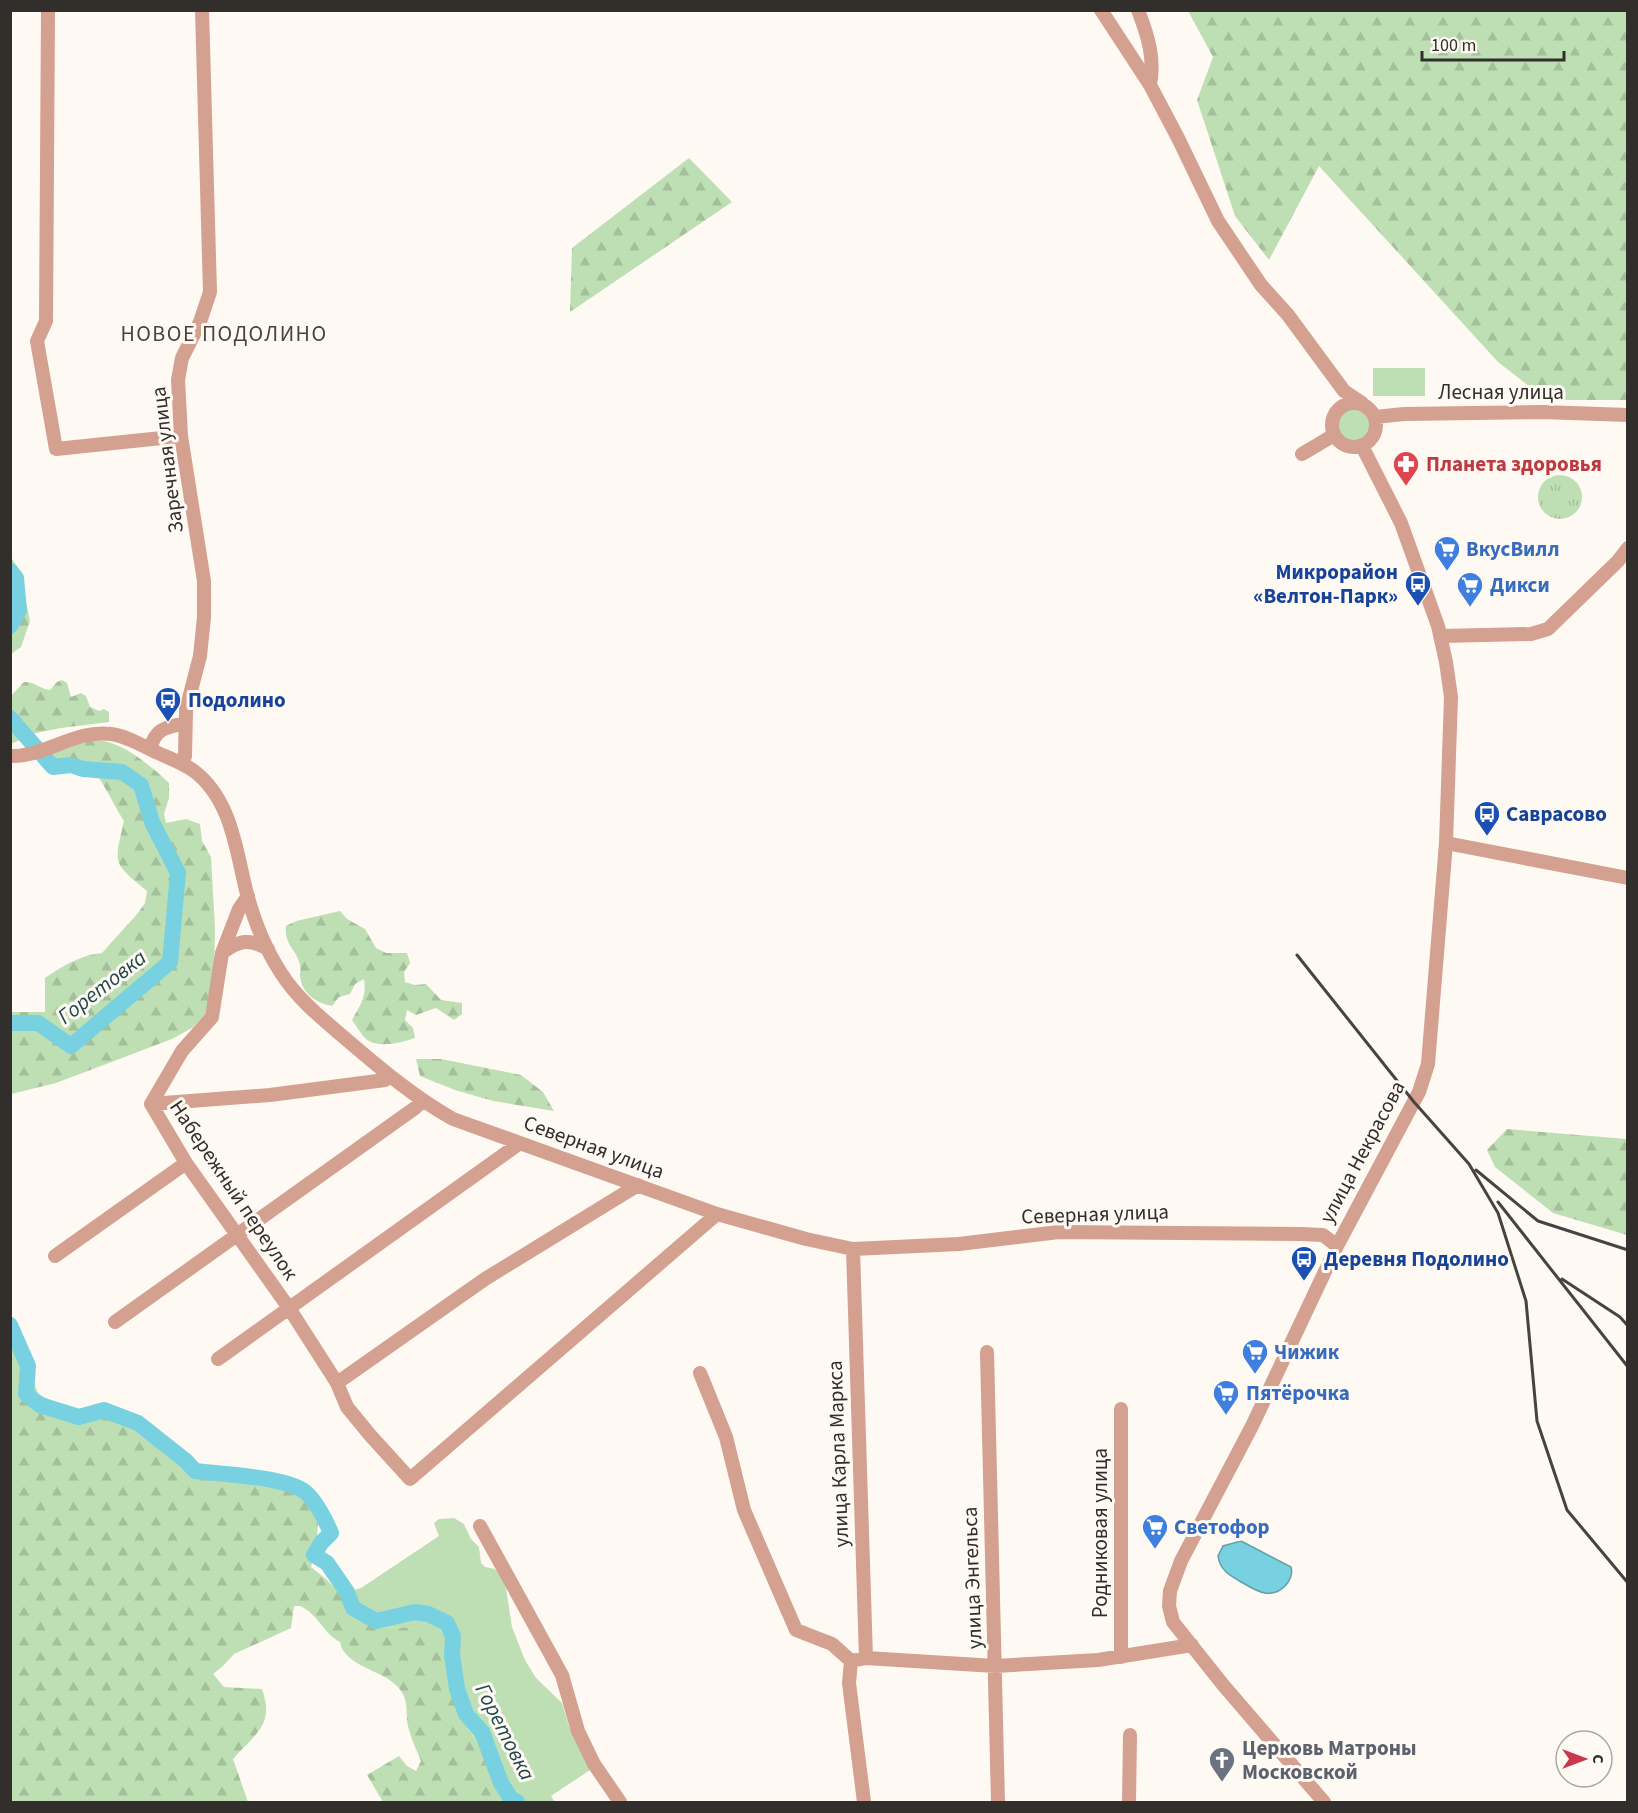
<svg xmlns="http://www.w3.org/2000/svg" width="1638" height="1813" font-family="'Source Sans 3',sans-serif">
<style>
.grass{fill:#bedfb4}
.forest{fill:url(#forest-firs)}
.park{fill:url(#park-tufts)}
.water{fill:#78d1e0;stroke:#63a0aa;stroke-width:1.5}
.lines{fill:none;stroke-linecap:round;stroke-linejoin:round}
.river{stroke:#78d1e0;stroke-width:16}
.minor{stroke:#d4a08f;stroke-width:14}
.rail{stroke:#474341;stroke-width:3}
.labels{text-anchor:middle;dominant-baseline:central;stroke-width:6;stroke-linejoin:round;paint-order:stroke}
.street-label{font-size:21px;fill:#312e2c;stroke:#fff9f3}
.health-label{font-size:21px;font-weight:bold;fill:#be3a42;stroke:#fff9f3;text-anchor:start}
.shop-label{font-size:21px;font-weight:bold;fill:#366cbe;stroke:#fff9f3;text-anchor:start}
.transit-label{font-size:21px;font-weight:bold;fill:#164399;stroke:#fff9f3;text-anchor:start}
.worship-label{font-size:21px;font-weight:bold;fill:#5b616d;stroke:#fff9f3;text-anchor:start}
.neighbourhood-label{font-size:22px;letter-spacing:1.5px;fill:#49433e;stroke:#fff9f3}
.water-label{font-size:22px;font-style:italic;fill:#1f484f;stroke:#fff9f3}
</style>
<defs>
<pattern id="forest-firs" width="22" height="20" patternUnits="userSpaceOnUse" patternTransform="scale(1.5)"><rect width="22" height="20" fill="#bedfb4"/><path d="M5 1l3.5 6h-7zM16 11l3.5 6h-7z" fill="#a4c09b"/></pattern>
<pattern id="park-tufts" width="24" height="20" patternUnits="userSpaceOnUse" patternTransform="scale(1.5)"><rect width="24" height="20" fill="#bedfb4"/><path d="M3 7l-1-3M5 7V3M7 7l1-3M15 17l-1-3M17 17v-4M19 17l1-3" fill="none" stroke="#a4c09b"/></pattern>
</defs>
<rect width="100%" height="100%" fill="#fff9f3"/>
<path class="grass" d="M1373,368H1425V396H1373Z
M1337 425a17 17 0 1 1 34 0a17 17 0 1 1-34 0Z
M454,1518L464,1524L471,1539L479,1547L481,1563L485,1567L495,1569L499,1574L506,1588L512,1627L525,1660L536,1678L562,1703L569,1726L590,1770L551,1796L555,1802H502L482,1750L458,1713L450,1675L415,1627L378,1628L351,1618L341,1594L361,1588L439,1536L434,1523L439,1519Z"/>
<path class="forest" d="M1188,11H1627V400H1547L1498,362L1319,166L1269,260L1235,216L1197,100L1213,57Z
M689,158L732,202L570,312L572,248Z
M10,556L19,569L18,580L11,583Z
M11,590L27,606L30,621L21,647L11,654Z
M62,680L67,683L71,697L81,693L86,696L90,707L99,711L104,709L109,712V722L61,728L36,733L11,744V696L24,682C34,681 40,689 50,690L57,682Z
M80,741C87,741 96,740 104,741C128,746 152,767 169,783V798L164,814L166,823L186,819L200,824L202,841L211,857L215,928L214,978L205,1015L192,1028L172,1039L56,1083L11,1094L10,1012H45V978C63,966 80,955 102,953L138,913L145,903L147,891C112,862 114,865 124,821C114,806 108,790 97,776H78L53,758V748Z
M340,911L347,919L365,929L376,948L386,953H407L410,963L404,972L405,982L415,985L426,984L441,1000L462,1003V1014L454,1020L436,1008L416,1015L407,1010L405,1020L413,1028L415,1038C400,1043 374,1050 363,1036C359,1031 356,1025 352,1020C360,1006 367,996 364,979L355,984L350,994L339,997L332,1006C316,1003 301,993 300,975C300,972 301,969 300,965C297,949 284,946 286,926L296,921Z
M416,1059H441L521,1075L543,1092L554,1111L493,1101L455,1090L420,1076Z
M1507,1129L1627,1139V1235L1553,1213L1495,1167L1487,1150Z
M11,1332L25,1359L38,1394L62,1406L121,1420L154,1434L177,1446L184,1468L264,1487L293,1490L311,1503L318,1524L316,1549L311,1567C336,1587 338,1588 351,1618L378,1628L415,1627L439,1647L450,1675L458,1713L482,1750L502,1802H383L367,1775L399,1756L407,1766L416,1771L421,1761C417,1751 412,1741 409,1730C404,1712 411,1701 397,1686C382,1670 344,1666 340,1642C323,1633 318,1614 300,1606H294L291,1628L234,1654L223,1666L213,1674L224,1687L262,1689C275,1725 255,1734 233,1759L248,1802H11L10,1359L12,1355Z"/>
<path class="park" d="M1538 497a22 22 0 1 1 44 0a22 22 0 1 1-44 0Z"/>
<path class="water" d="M1241,1541L1291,1567C1293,1574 1291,1579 1286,1585C1272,1600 1258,1592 1243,1583C1231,1576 1220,1571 1218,1556L1223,1546Z"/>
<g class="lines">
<path class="river" d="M10,571L16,578L19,610L10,626
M10,718L53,767L71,765L83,769L122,772L141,785L152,822L178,873L170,962L71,1046L38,1023H10
M10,1325L28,1366L26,1394L40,1405L79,1417L104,1410L138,1423L186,1461L195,1471C221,1474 284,1477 304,1491C315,1499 326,1521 331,1533L321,1543L314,1555L327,1563L347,1592L353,1608L376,1621L415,1612L428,1614L447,1623L453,1636L452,1655L457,1689L466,1714L482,1732L501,1783L511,1799L517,1802"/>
<path class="minor" d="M48,10L46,321L37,341L56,449L181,436
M1101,10L1150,85L1178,138L1218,221L1261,285L1288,315L1344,391L1362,403
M1138,10C1148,36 1155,58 1150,85
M1332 425a22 22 0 1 1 44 0a22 22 0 1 1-44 0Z
M1375,417L1404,414L1542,412L1628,415
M1302,454L1334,435
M1442,636L1531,634L1548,629L1618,561L1628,548
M150,749C156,727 166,728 185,723
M10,756C46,757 75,729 111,734C127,736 143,746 158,753C169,758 183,763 194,771C232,800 236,851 247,894C254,920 266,950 281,973C298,1000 324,1020 347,1040C381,1069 414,1097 453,1119L717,1214L806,1239L853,1249L959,1244L1059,1232L1302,1234L1323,1235L1337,1246
M182,764L185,756L186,710L200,656L204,617V581L181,436L178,380L182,358L200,322L210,292L202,10
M1446,843L1628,878
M268,949C249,938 239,940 222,953L212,1017L182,1051L151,1104L186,1163L289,1308L337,1383L347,1407L370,1435L410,1479L717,1214
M222,953L239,909L248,896
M151,1104L270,1095L385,1080L390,1077
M853,1249L866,1658
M55,1256L186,1163
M115,1322L415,1108L422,1101
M987,1352L998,1802
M218,1359L520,1143
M700,1373L726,1437L744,1510L796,1630L832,1644L851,1661L866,1658L995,1666L1098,1660L1192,1645
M337,1383L485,1279L638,1185
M1121,1409V1657
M480,1526L562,1675L578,1731L594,1764L620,1802
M851,1661L849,1683L864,1802
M1129,1802L1130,1735
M1324,1802L1224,1686L1173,1622L1169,1606L1170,1591L1181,1561L1252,1426L1337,1246L1419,1092L1428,1064L1446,843L1451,697L1446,662L1438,626L1401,523L1362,446"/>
<path class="rail" d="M1297,955L1414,1102L1469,1164L1498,1213L1526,1301L1537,1421L1567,1510L1628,1583
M1476,1170L1538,1221L1628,1250
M1498,1202L1628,1367
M1562,1279L1620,1317L1628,1326"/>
</g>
<defs>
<g id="pharmacy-pin" transform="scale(1.35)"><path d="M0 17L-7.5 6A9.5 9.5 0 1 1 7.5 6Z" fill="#e0444e" stroke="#fff9f3"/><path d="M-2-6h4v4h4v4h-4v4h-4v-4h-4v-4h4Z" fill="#fff"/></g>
<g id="supermarket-pin" transform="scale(1.35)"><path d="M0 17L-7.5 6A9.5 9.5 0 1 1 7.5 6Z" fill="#3f7fe0" stroke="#fff9f3"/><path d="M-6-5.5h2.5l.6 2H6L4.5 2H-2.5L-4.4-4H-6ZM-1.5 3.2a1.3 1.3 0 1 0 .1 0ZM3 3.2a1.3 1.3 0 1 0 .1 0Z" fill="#fff"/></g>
<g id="bus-pin" transform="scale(1.35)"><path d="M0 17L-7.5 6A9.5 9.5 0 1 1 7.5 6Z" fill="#1a4fb4" stroke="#fff9f3"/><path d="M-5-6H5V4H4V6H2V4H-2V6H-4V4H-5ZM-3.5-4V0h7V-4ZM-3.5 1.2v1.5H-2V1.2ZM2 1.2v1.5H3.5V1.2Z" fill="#fff"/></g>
<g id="church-pin" transform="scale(1.35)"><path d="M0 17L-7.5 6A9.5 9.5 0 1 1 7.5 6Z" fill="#6b7280" stroke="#fff9f3"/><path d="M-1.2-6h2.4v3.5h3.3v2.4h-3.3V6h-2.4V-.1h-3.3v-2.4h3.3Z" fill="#fff"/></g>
</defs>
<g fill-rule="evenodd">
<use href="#pharmacy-pin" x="1406" y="464"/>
<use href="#supermarket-pin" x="1447" y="549"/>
<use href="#bus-pin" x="1418" y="584"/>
<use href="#supermarket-pin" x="1470" y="585"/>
<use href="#bus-pin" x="168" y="700"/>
<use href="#bus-pin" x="1487" y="814"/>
<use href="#bus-pin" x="1304" y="1259"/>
<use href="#supermarket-pin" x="1255" y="1352"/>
<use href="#supermarket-pin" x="1226" y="1393"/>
<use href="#supermarket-pin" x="1155" y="1527"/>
<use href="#church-pin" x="1222" y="1760"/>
</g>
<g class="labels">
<g class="street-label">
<text x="1501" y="392">Лесная улица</text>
<text transform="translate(167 460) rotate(-97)">Заречная улица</text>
<text transform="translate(594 1147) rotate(20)">Северная улица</text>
<text transform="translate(1362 1152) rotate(-62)">улица Некрасова</text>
<text transform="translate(234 1190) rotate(56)">Набережный переулок</text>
<text transform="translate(1095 1214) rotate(-2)">Северная улица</text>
<text transform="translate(838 1454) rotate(-92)">улица Карла Маркса</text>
<text transform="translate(1100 1533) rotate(-90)">Родниковая улица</text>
<text transform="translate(972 1578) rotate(-92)">улица Энгельса</text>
</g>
<g class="health-label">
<text x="1426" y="464">Планета здоровья</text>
</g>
<g class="shop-label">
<text x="1466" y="549">ВкусВилл</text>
<text x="1490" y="585">Дикси</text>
<text x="1274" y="1352">Чижик</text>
<text x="1246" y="1393">Пятёрочка</text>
<text x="1174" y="1527">Светофор</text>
</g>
<g class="transit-label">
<text x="1398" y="572" text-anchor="end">Микрорайон<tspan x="1398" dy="24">«Велтон-Парк»</tspan></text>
<text x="188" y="700">Подолино</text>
<text x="1506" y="814">Саврасово</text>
<text x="1324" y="1259">Деревня Подолино</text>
</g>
<g class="worship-label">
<text x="1242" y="1748">Церковь Матроны<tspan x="1242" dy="24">Московской</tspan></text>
</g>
<g class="neighbourhood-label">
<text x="224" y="334">НОВОЕ ПОДОЛИНО</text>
</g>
<g class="water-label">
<text transform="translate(102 987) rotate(-38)">Горетовка</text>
<text transform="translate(505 1732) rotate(63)">Горетовка</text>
</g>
</g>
<rect width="1638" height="1813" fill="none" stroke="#312e2c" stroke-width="24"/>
<g transform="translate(1584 1759) rotate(90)"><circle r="28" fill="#fff9f3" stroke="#ada8a3" stroke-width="1.5"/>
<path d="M0-4.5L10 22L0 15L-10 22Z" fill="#c9384c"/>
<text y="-9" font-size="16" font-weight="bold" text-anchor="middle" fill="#312e2c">С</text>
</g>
<path d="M1422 51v9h142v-9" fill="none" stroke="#312e2c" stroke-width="3"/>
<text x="1431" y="51" font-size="18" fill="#312e2c" stroke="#fff9f3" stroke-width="4.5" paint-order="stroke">100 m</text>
</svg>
